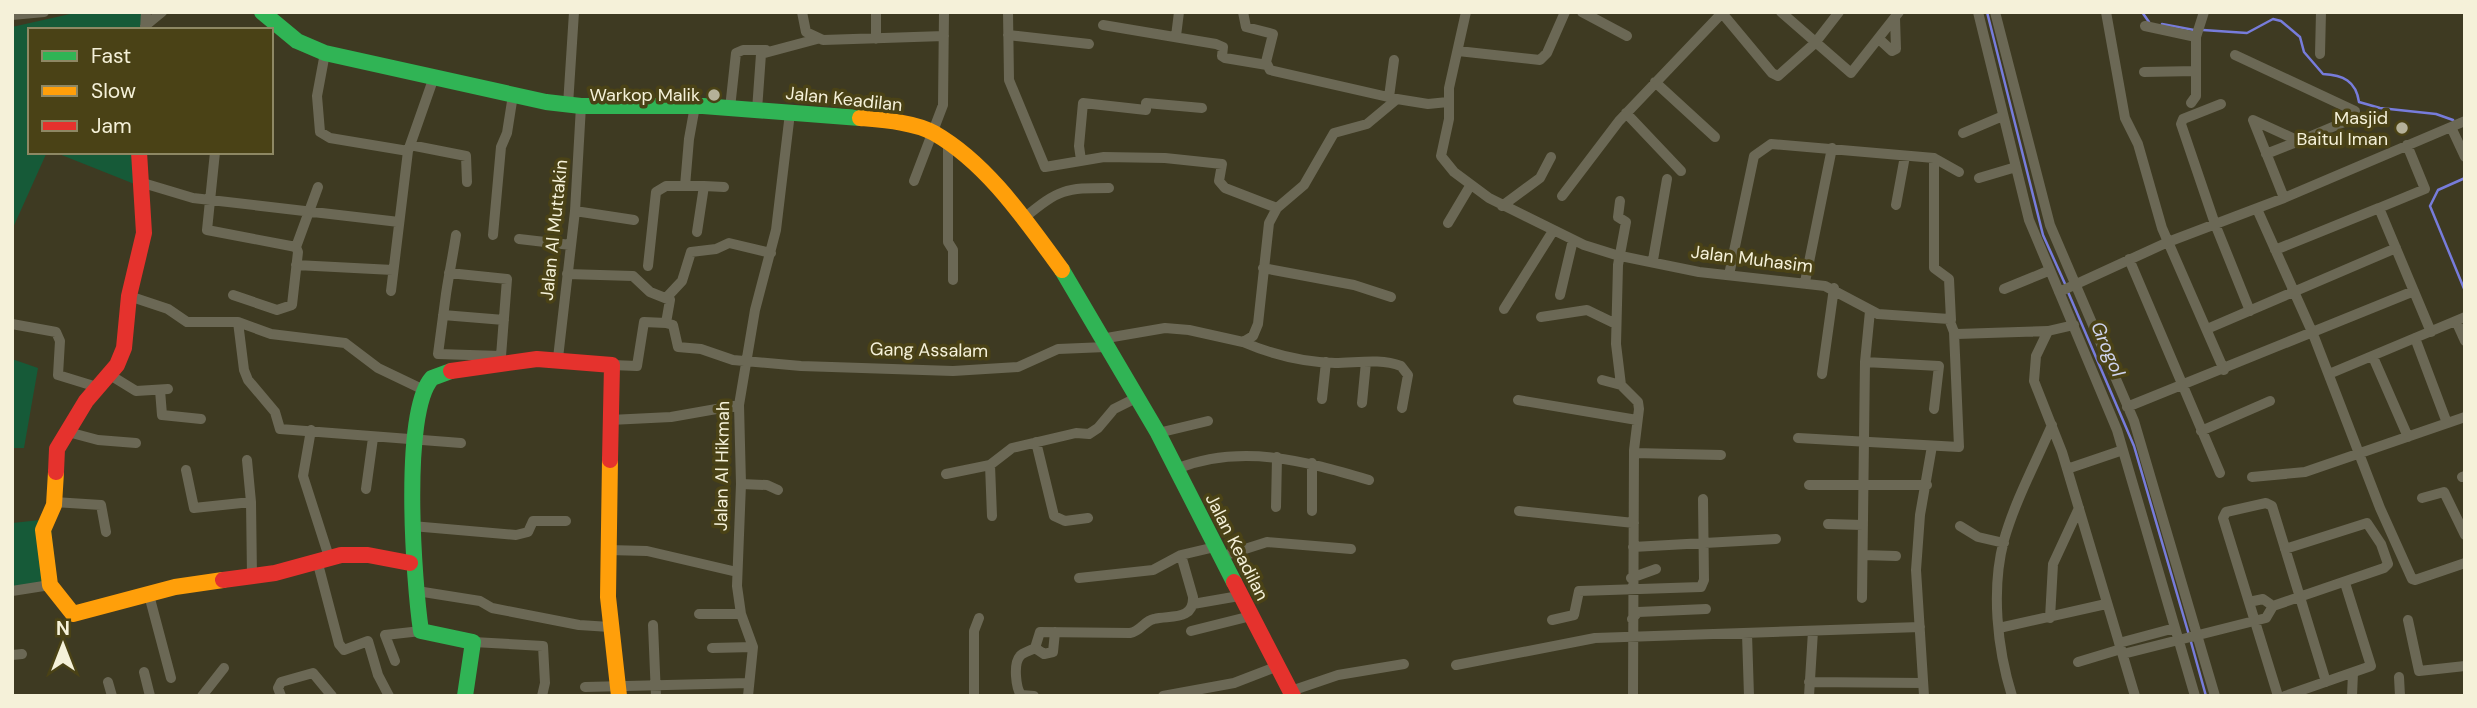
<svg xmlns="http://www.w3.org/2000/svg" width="2477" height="708" font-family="'DM Sans',sans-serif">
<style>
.green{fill:#165a38}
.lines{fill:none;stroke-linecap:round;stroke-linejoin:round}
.stream{stroke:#777cdb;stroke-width:2.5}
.street{stroke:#6b6855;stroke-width:10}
.fast{stroke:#30b455;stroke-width:16}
.slow{stroke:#ff9f0a;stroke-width:16}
.jam{stroke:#e5322d;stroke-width:16}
.poi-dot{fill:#b5b199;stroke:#4a4216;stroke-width:2.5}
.labels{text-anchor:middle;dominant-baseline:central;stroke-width:7;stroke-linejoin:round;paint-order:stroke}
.poi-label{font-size:18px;fill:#f5f1d9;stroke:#4a4216;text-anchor:end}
.street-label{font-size:18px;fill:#f5f1d9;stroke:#4a4216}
.water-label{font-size:19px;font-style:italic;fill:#cfd3ed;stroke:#4a4216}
</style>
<rect width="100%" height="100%" fill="#3e3a22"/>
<path class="green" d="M79,12H144L142,30H30V152H47L12,230V27Z
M54,152H140L142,187Z
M12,359L38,368L24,448H12Z
M50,519L57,581L12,587V523Z"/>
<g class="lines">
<path class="stream" d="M1987,12L2043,235L2066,286
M2142,12L2149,22
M2162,24L2194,30
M2203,30L2247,33L2273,19L2281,21L2300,37L2304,52L2323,74C2343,75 2356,81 2359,102L2380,108L2436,114L2453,120L2454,123
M2465,178L2438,190L2430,206L2465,291
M2068,292L2134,446L2189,635
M2191,642L2206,696"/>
<path class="street" d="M802,12L806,32L823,40L944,36
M1008,12L1009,80L1045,167L1104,157L1165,158L1222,164L1219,181L1225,188L1277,208
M1243,12L1246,27L1273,34L1266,62L1270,70L1397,99
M1466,12L1449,88V119L1441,156L1454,172L1489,198L1584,245L1616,255L1699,272L1825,286L1878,314L1949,319L1954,332L1957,334L2048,331L2074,325
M1582,12L1627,36
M1781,12L1851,73L1899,12
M1978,12L2029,220L2117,430L2195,696
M1995,12L2050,225L2134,421L2215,696
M2106,12L2125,118L2138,144L2162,228L2224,370
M1722,13L1772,73L1778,76L1815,43L1839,12
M12,15L44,12
M1103,25L1216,44L1223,47L1222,56L1225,58L1267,65
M145,26L162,12
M2145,26L2196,37
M145,30L146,12
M1008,35L1089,44
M1176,36L1179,12
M876,39V12
M1879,39L1892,51L1896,49L1895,18
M1458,51L1540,60L1547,53L1565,12
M325,53L317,96L320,132L330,138L408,151
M2320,54L2321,12
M2235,55L2355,111L2354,118L2299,141L2253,120L2284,198
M2144,72L2196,71V37L2204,12
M1655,82L1715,137
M1389,97L1394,60
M2191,103L2196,96V71
M2221,104L2183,119L2181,124L2215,224L2250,311
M568,105L574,12
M730,108L736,53L743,50H766
M757,110L761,54L817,39
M1626,113L1681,171
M2451,127L2465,157
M1963,133L2003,116
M948,144V242L953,250V280
M410,145L466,156L467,182
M215,152L207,230L296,247
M2266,154L2299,141
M1934,158V268L1949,279L1951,320
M1081,160L1079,146L1083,103L1146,110V103L1202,108
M1979,178L2016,167
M914,181L943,105L944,12
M143,183L193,198L399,222
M685,186H704L697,232
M704,186L724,187
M1562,196L1619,121L1723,12
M1620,201L1618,217L1626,222L1618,265L1616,344L1621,385L1638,402L1639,409L1634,450L1633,696
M1896,205L1905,156
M1502,206L1540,178L1551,157
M2379,208L2425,189L2407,145
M2257,209L2313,334L2380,508L2412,579L2415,580L2465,563
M575,211L634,220
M1024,218C1059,189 1065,188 1109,188
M1448,223L1470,186
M493,235L501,147L507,133L513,95
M519,239L571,245
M2275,250L2379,208L2431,332
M2129,259L2220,473
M1653,260L1667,179
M296,265L393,270
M648,266L656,192L666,186H685L689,139L695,106
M1263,268L1354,285L1391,297
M449,273L507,279L501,356L438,354L446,294C449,274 453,255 456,235
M567,274L633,276L650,292L670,300L666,323L673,325L678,347L701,349L733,360L801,366L953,371L1018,367L1058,349L1106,347
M1729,275L1754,156L1771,144L1934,158L1959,172
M1805,282L1832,148
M2004,289L2048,271
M391,291L408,151L434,77
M2059,292L2168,242L2284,198L2465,121
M233,295L277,310L292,305L298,252L296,247L318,187
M1560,295L1573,240
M129,296L168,309L187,322H238L271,334L345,343L378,368L424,390
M667,297L682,281L691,252L716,249L729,243L771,253
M1504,309L1553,231
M443,315L504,320
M1541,317L1587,310L1616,324
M2456,321L2465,341
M238,322L244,370L248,380L275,412L280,429L461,443
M12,324L56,332L60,341L58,375L97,387
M2207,329L2396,248
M2048,331L2036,356L2034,381L2062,452L2135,696
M2415,338L2447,423
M1101,339L1165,328L1189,330L1243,342L1253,336L1258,324L1269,223L1277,208L1304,185L1334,133L1367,124L1397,99L1428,104L1448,102
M1243,342C1273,355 1302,362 1335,363C1356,363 1380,358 1401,366L1408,375L1402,408
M2373,357L2408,437
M558,358L575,211L581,106
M1865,362L1939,366L1934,409
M612,365L637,366L644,322L666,323
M1822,374L1834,288
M2329,374L2465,317
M110,375L136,391L168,389
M1602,380L1621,385
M160,390L162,415L201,419
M1322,399L1326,362
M1518,400L1637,420
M1362,403L1366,362
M2127,407L2414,291
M610,420L671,417L739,405
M311,430L303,476L329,557
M2201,431L2270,401
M68,432L98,440L136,443
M1158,433L1208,421
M1798,438L1959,447L1954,332
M1036,442L1054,516L1065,521L1088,518
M1634,453L1721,455
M247,460L251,502
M1312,463V511
M990,465L992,516
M1176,469C1241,443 1305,461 1369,480
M2067,469L2123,450
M186,470L194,508L251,502L252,576
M946,474L990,465L1012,448L1076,433L1089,434L1098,428L1114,409L1136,398
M2252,477L2305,472L2465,417
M2462,477L2465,476
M741,484L767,485L778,490
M1809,485H1927
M366,489L373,438
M2422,498L2444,492L2465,535
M54,502L101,505L106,532
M1276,507L1277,457
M1519,511L1634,523
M1828,524L1863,525
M412,526L516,535L528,532L533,521H566
M1960,526L1978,537L2004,543
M1633,547L1776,539
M608,550L647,551L737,572
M1863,555L1896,556
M1220,557L1267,542L1351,549
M318,564L339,644L344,650L368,641L378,675L389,696
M1079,578L1153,570L1181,555L1215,547
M1631,578L1656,569
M12,591L50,585
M417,591L480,601L492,608L579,625L610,627
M149,595L171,678
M1862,598L1865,362L1870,311
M2249,602L2263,599L2273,606L2384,568L2388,564L2381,544L2367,523L2285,549
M1193,604L1239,596
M699,614H741
M2050,618L2053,564L2079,508
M1632,619L1638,612L1706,609
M1552,620L1574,615L1579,591L1701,587L1704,580L1703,499
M2408,620L2419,671L2465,666
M653,625L656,696
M1999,628L2106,604
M1191,631L1251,616
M1747,634L1749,696
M473,642L543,646L545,683L542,696
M2119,643L2175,628
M712,648L753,647
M1035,648L1044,654L1053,652L1055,632
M2123,654L2266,618L2273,606
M12,655L22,654
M395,661L385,635L421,631
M2078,662L2121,649
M1456,665L1595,638L1920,627
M144,672L150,696
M2399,677L2400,696
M108,682L112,696
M1809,682L1923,683
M585,687L749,683
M1291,691L1338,675L1404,664
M202,696L224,668
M281,696L278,688L281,682L313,673L332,696
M748,696L753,647L741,614L737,586L741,484L739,405L755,310L776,230L790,113
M974,696V631L979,618
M1034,696L1021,695C1016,688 1013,664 1020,656C1023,652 1030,651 1035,648L1040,632L1130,633C1141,631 1144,621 1154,619C1170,615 1194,621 1193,597L1181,555
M1163,696L1234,683L1278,666
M1809,696L1813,631
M1924,696L1916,570L1920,515L1932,446
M2012,696C1997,648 1991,589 2004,540C2015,501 2036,462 2052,425
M2278,696L2223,518L2226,512L2266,503L2272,506L2326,682
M2285,696L2371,666L2345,583
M2352,696L2353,673"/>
<path class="fast" d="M262,12L297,41L325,53L546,102L581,106H703L860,118
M1062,270L1158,433L1234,582
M451,371L432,378C401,412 414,584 421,631L473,642L465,696"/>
<path class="slow" d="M860,118C883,120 914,122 934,133C988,164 1026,221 1062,270
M610,460L608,597L619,696
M56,472L54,505L43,530L50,585L73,614L175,587L223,580"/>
<path class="jam" d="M451,371L537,359L612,365L610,460
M56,472L57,449L86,401L117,365L124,348L129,296L144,233L139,152
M223,580L275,573L341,555H368L410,563
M1234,582L1293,696"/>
</g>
<g class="poi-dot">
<circle cx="714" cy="95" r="7"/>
<circle cx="2402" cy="128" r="7"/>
</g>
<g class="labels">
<g class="poi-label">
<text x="700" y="95">Warkop Malik</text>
<text x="2388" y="118">Masjid<tspan x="2388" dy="21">Baitul Iman</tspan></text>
</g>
<g class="street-label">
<text transform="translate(844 99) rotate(6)">Jalan Keadilan</text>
<text transform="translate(554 230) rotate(-84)">Jalan Al Muttakin</text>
<text transform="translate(1752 259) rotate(7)">Jalan Muhasim</text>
<text transform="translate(929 350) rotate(1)">Gang Assalam</text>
<text transform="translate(722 466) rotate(-89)">Jalan Al Hikmah</text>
<text transform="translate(1237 547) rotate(63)">Jalan Keadilan</text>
</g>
<g class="water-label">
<text transform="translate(2108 349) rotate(67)">Grogol</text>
</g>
</g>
<rect width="2477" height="708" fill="none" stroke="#f5f1d9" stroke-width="28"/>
<rect x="28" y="28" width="245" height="126" fill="#4a4216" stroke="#8e8864" stroke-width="2"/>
<rect x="42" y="51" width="35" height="10" fill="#30b455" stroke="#8e8864" stroke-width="2"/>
<text x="91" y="63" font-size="21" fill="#f5f1d9">Fast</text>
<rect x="42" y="86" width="35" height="10" fill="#ff9f0a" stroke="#8e8864" stroke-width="2"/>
<text x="91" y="98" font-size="21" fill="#f5f1d9">Slow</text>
<rect x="42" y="121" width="35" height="10" fill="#e5322d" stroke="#8e8864" stroke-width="2"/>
<text x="91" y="133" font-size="21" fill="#f5f1d9">Jam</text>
<g transform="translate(63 645)" stroke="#4a4216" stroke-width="5" paint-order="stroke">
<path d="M0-5L12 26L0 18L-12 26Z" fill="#f5f1d9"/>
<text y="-10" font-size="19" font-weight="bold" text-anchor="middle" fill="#f5f1d9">N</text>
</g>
</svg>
